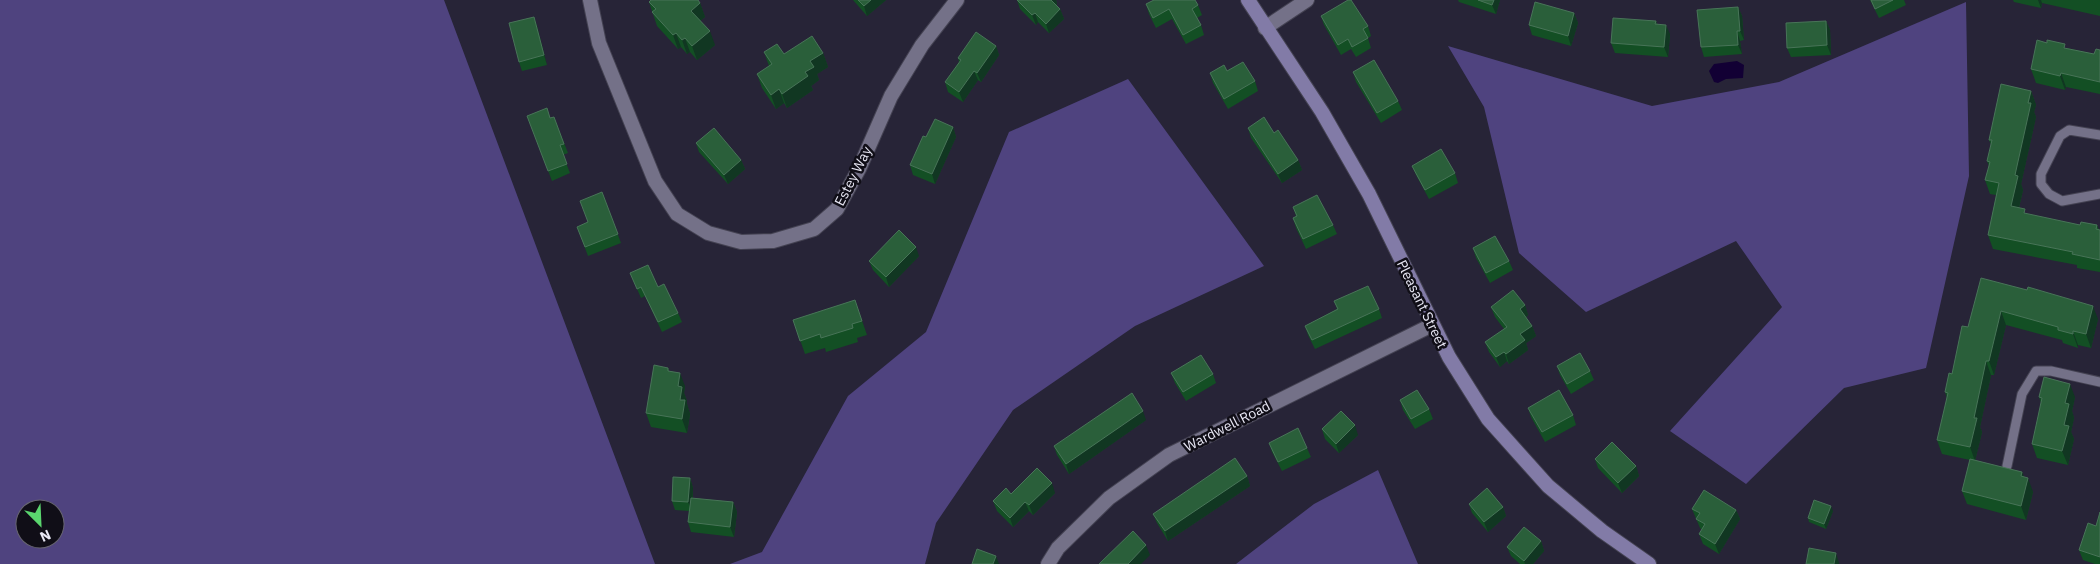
<svg xmlns="http://www.w3.org/2000/svg" width="2100" height="564" font-family="'IBM Plex Sans',sans-serif">
<style>
.forest{fill:#4f437f;fill-rule:evenodd}
.water{fill:#120034}
.lines{fill:none;stroke-linecap:round;stroke-linejoin:round}
.service-casing{stroke:#444252;stroke-width:11}
.minor-casing{stroke:#444252;stroke-width:16}
.secondary-casing{stroke:#444252;stroke-width:16}
.service{stroke:#747188;stroke-width:9}
.minor{stroke:#747188;stroke-width:14}
.secondary{stroke:#827ba7;stroke-width:14}
.wall{fill:#134f24}
.shaded-wall{fill:#113722}
.building{fill:#2a5f3a;stroke:#487458}
.labels{text-anchor:middle;dominant-baseline:central;stroke-width:5;stroke-linejoin:round;paint-order:stroke}
.street-label{font-size:14px;fill:#e9e8f5;stroke:#100e17}
</style>
<rect width="100%" height="100%" fill="#272437"/>
<path class="forest" d="M0,0H444L655,564H0ZM25,509H55V539H25Z
M1966,2L1969,176L1926,368L1844,388L1746,484L1670,431L1782,307L1736,241L1586,312L1519,253L1484,107L1448,46L1652,106L1779,82Z
M1128,79L1264,266L1135,326L1013,410L936,523L925,564H730L762,552L848,396L926,332L1009,132Z
M1378,470L1418,564H1236L1314,504Z"/>
<path class="water" d="M1737,61L1744,65L1743,78L1726,79L1718,83L1714,82L1709,71L1714,64Z"/>
<g class="lines">
<g class="service-casing">
<path id="service" d="M2100,135L2069,130L2060,136L2041,174V184L2049,194L2062,201L2100,194
M2007,466L2022,394L2036,371H2051L2100,382"/>
</g>
<g class="minor-casing">
<path id="minor" d="M590,0L599,43L655,181L677,214L708,233L741,242L773,241L814,229L837,209L859,169L891,96L922,45L957,0
M1265,28L1307,0
M1048,564L1058,548L1109,498L1169,455L1432,325"/>
</g>
<g class="secondary-casing">
<path id="secondary" d="M1248,0L1322,112L1369,194L1449,357L1488,419L1548,486L1602,531L1649,564"/>
</g>
<use href="#service" class="service"/>
<use href="#minor" class="minor"/>
<use href="#secondary" class="secondary"/>
</g>
<path class="wall" d="M853,0H886L867,16Z
M1017,0H1056L1057,4L1056,5L1060,9L1064,19L1049,33L1038,22L1036,25L1020,9Z
M1458,0H1500L1496,14L1459,2Z
M1870,0H1904L1906,5L1879,18Z
M2013,0H2100V16L2042,3L2041,8L2014,2Z
M649,2L700,3L705,17L700,21L715,45L697,60L690,52L687,54L681,47L678,49L657,26Z
M1146,4L1198,5L1202,15L1197,18L1201,25L1204,35L1186,44L1172,19L1156,28L1149,14Z
M1738,7L1742,16L1744,40L1740,41L1742,54L1704,57L1701,47Z
M1574,13L1578,23L1571,46L1532,35L1529,25Z
M1321,16L1368,26L1371,36L1368,38L1371,48L1356,57L1351,49L1341,55L1324,25Z
M534,17L537,26L547,65L522,71L519,62Z
M1656,21L1657,24L1670,34L1668,57L1615,53L1611,43Z
M1826,21L1830,30L1831,55L1791,57L1787,48Z
M996,46L999,55L981,82L978,80L963,102L948,92L945,82L959,62L958,58Z
M2067,48L2094,54L2100,50V94L2066,87L2065,90L2036,83L2031,69Z
M764,52L784,54L823,53L828,67L817,74L819,80L811,86L813,90L787,108L784,103L776,109L762,88L757,74L769,66Z
M1227,71L1255,81L1258,91L1228,109L1213,83L1210,73Z
M1353,72L1398,101L1402,110L1381,123L1356,82Z
M2031,91L2036,105L2034,112L2036,117L2021,184L2023,190L2019,208L2026,214L2080,225H2097L2099,230H2100V272L2077,268V265L1993,249L1988,235L1996,195L1990,194L1985,180L1989,166L1987,161L1991,145L1989,140Z
M527,116L550,118L554,117L568,153L563,155L570,173L552,181Z
M953,127L956,137L935,184L913,175L910,165Z
M1248,128L1274,133L1298,160L1302,170L1282,183L1251,138Z
M696,143L741,160L745,169L728,184L699,152Z
M1412,166L1455,173L1458,183L1429,199L1416,175Z
M602,192L621,243L588,256L577,227L588,222Z
M1293,207L1333,225L1337,234L1306,249L1296,228L1293,218L1296,216Z
M1473,248L1509,261L1513,270L1490,283L1476,258Z
M919,256L889,287L873,270L869,261Z
M630,273L678,313L682,322L662,332L645,296L641,298Z
M2027,290L2098,319L2091,348L2078,345V348L2063,343L2062,340L2006,325L1994,375H1991L1980,427L1982,432L1975,461L2022,472L2024,477L2033,492L2026,520L1967,504L1962,491L1970,460L1942,454L1937,440L1947,398L1945,392L1968,327Z
M855,300L867,335L857,338L858,342L826,352L825,348L805,354L793,320Z
M1334,301L1379,309L1382,318L1315,349L1308,335L1305,326L1337,309Z
M1525,305L1528,315L1526,317L1532,326L1536,336L1526,343L1528,350L1509,364L1507,361L1500,367L1489,352L1485,342L1504,329L1495,317L1491,307Z
M1557,366L1590,371L1594,380L1571,394L1560,375Z
M668,368L669,371L685,386L684,393L687,401V404L690,414L687,433L651,427L646,413Z
M1171,373L1213,374L1216,383L1186,401L1175,383Z
M2039,397H2075L2072,411L2074,418L2071,432L2074,439L2068,465L2037,458L2032,444L2041,403Z
M1400,400L1429,409L1433,419L1415,429L1403,410Z
M1528,408L1573,415L1576,425L1545,442L1531,417Z
M1146,420L1069,474L1057,455L1054,446Z
M1322,429L1358,435L1339,453L1325,439Z
M1269,443L1307,448L1311,457L1282,471L1272,452Z
M1595,459L1636,466L1639,476L1622,493L1598,468Z
M1247,476L1250,486L1168,541L1157,523L1153,514Z
M690,478L693,488V498L733,502L737,512L734,537L691,532L688,522L689,511L675,510L672,501Z
M1055,493L1033,515L1029,511L1013,527L997,511L993,501L1011,494Z
M1469,504L1503,507L1506,516L1488,532L1472,513Z
M1692,509L1736,510L1740,519L1719,554L1703,544L1699,534L1702,530L1700,528Z
M1833,511L1826,529L1809,522L1808,518Z
M2100,512V564H2095L2083,560L2079,550L2096,526Z
M1541,541L1544,551L1533,564H1520L1511,556L1507,547Z"/>
<path class="shaded-wall" d="M871,0H886L867,16L864,6Z
M1050,0H1056L1057,4L1053,8Z
M1494,0H1500L1496,14L1492,5Z
M2038,0H2041L2042,3L2041,8Z
M700,3L705,17L696,24L691,11Z
M1738,7L1742,16L1744,40L1740,31Z
M1060,9L1064,19L1049,33L1046,24Z
M1035,13L1038,22L1036,25L1032,15Z
M1574,13L1578,23L1571,46L1568,36Z
M534,17L537,26L547,65L544,55Z
M1826,21L1830,30L1831,55L1827,45Z
M1666,25L1670,34L1668,57L1664,47Z
M710,31L715,45L697,60L692,46Z
M1737,31L1740,41L1742,54L1738,45Z
M676,33L681,47L678,49L673,35Z
M685,38L690,52L687,54L682,40Z
M996,46L999,55L981,82L977,73Z
M823,53L828,67L817,74L819,80L811,86L813,90L787,108L782,94L810,61Z
M974,71L978,80L963,102L959,92Z
M2061,73L2066,87L2065,90L2060,76Z
M779,89L784,103L776,109L771,95Z
M2031,91L2036,105L2034,112L2036,117L2021,184L2023,190L2016,220L2011,206L2015,175Z
M953,127L956,137L935,184L932,174Z
M741,160L745,169L728,184L724,175Z
M1298,160L1302,170L1282,183L1278,174Z
M916,247L919,256L889,287L886,277Z
M1525,305L1528,315L1524,319L1520,309Z
M2093,306L2098,319L2091,348L2086,334Z
M2001,311L2006,325L1994,375L1989,361Z
M1532,326L1536,336L1526,343L1528,350L1509,364L1506,354L1520,334Z
M2073,331L2078,345V348L2073,334Z
M1504,352L1507,361L1500,367L1496,357Z
M1986,361L1991,375L1980,427L1982,432L1975,461L1970,447L1974,418Z
M680,373L685,386L684,393L687,401V404L690,414L687,433L682,419L678,386Z
M2070,384L2075,397L2072,411L2074,418L2071,432L2074,439L2068,465L2062,451L2065,403Z
M1143,411L1146,420L1069,474L1066,464Z
M1355,425L1358,435L1339,453L1336,444Z
M1636,466L1639,476L1622,493L1618,483Z
M2022,472L2026,483L2028,478L2033,492L2026,520L2021,506V476Z
M1247,476L1250,486L1168,541L1165,531Z
M690,478L693,488L692,511L688,502Z
M1052,483L1055,493L1033,515L1029,505Z
M733,502L737,512L734,537L730,527Z
M1025,502L1029,511L1013,527L1010,518Z
M1831,506L1833,511L1826,529L1824,524Z
M1503,507L1506,516L1488,532L1484,522Z
M1736,510L1740,519L1719,554L1715,544Z
M1541,541L1544,551L1533,564H1525L1524,561Z
M1146,545L1150,555L1141,564H1128Z
M1836,553L1839,563V564H1834Z
M996,556L999,564H993Z"/>
<path class="building" d="M651,0H698L700,3L691,11L710,31L692,46L685,38L682,40L676,33L673,35L652,12L656,9L649,2Z
M858,0H871L864,6Z
M1017,0H1051L1060,9L1046,24L1035,13L1032,15Z
M1154,0H1195L1198,5L1192,9L1201,25L1183,35L1169,9L1153,18L1146,4Z
M1348,0H1351L1368,26L1363,29L1368,38L1352,47L1348,39L1338,45L1321,16Z
M1478,0H1494L1492,5Z
M1871,0H1893L1875,9Z
M1535,2L1574,13L1568,36L1529,25Z
M1738,7L1740,31H1737L1738,45L1701,47L1697,10Z
M534,17L544,55L519,62L509,23Z
M1613,18L1656,21L1655,24L1666,25L1664,47L1611,43Z
M1826,21L1827,45L1787,48L1786,23Z
M976,32L996,46L977,73L974,71L959,92L945,82L961,60L958,58Z
M812,36L823,53L810,61L814,67L805,72L808,76L782,94L779,89L771,95L757,74L772,64L764,52L777,44L784,54Z
M2037,40L2047,43V40L2065,44L2064,48L2094,54L2096,49L2100,50V82L2061,73L2060,76L2031,69Z
M1374,60L1398,101L1377,113L1353,72Z
M1243,62L1255,81L1224,99L1210,73L1224,65L1227,71Z
M2001,84L2031,91L2028,103H2031L2015,175L2018,176L2011,206L2025,209L2024,213L2080,225L2081,222L2097,225L2096,229L2100,230V260L2072,254L2073,252L1988,235L1999,183L1985,180L1990,162L1987,161L1992,140H1989Z
M547,108L550,118L554,117L564,144L560,145L567,164L548,171L527,116Z
M1264,117L1274,133L1278,130L1298,160L1278,174L1248,128Z
M935,119L953,127L932,174L910,165L923,136L926,137Z
M714,128L741,160L724,175L696,143Z
M1441,149L1455,173L1425,190L1412,166Z
M602,192L618,234L585,247L577,227L588,222L580,201Z
M1317,195L1333,225L1303,239L1293,218L1297,216L1293,207Z
M899,230L916,247L886,277L869,261Z
M1495,236L1509,261L1486,273L1473,248Z
M648,265L658,287L664,284L678,313L658,322L641,287L637,289L630,273Z
M1981,278L2027,290L2028,287L2093,306L2086,334L2073,331V334L2058,330V327L2001,311L1989,361H1986L1974,418H1977L1970,447L1937,440L1948,393L1945,392L1949,373L1952,374L1962,326L1968,327Z
M1368,286L1379,309L1312,340L1305,326L1338,309L1334,301Z
M1513,290L1525,305L1520,309L1532,326L1520,334L1525,340L1506,354L1504,352L1496,357L1485,342L1507,327L1491,307Z
M855,300L862,321L852,324L853,328L821,338L820,334L800,341L793,320Z
M1580,353L1590,371L1567,384L1557,366Z
M1201,355L1213,374L1183,392L1171,373Z
M654,365L668,368V371L680,373L678,386L682,387L680,400H685L682,419L646,413Z
M2044,377L2070,384L2065,403L2069,404L2064,425L2069,426L2062,451L2032,444L2042,398L2039,397Z
M1417,390L1429,409L1411,419L1400,400Z
M1559,390L1573,415L1542,432L1528,408Z
M1132,393L1143,411L1066,464L1054,446Z
M1341,411L1355,425L1336,444L1322,429Z
M1298,428L1307,448L1278,462L1269,443Z
M1612,442L1636,466L1618,483L1595,459Z
M1235,458L1247,476L1165,531L1153,514Z
M1970,459L2022,472L2021,476L2028,478L2021,506L1962,491Z
M1037,468L1052,483L1029,505L1025,502L1010,518L993,501L1006,488L1011,494Z
M673,477L690,478L688,502L672,501Z
M1487,488L1503,507L1484,522L1469,504Z
M1704,490L1736,510L1715,544L1699,534L1705,524L1696,519L1700,513L1692,509Z
M691,498L733,502L730,527L688,522Z
M1814,500L1831,506L1824,524L1808,518Z
M2100,512V557L2079,550L2088,523L2096,526Z
M1524,527L1541,541L1524,561L1507,547Z
M1133,531L1146,545L1128,564H1099Z
M1809,548L1836,553L1834,564H1806Z
M977,549L996,556L993,564H972Z"/>
<g class="labels">
<g class="street-label">
<text transform="translate(853 176) rotate(-63)">Estey Way</text>
<text transform="translate(1422 304) rotate(64)">Pleasant Street</text>
<text transform="translate(1227 426) rotate(-27)">Wardwell Road</text>
</g>
</g>
<g transform="translate(40 524) rotate(156)"><circle r="24" fill="#100e17" stroke="#676570"/>
<path d="M0-4L9 19L0 12L-9 19Z" fill="#5ad56e"/>
<text y="-8" font-size="14" font-weight="bold" text-anchor="middle" fill="#e9e8f5">N</text>
</g>
</svg>
